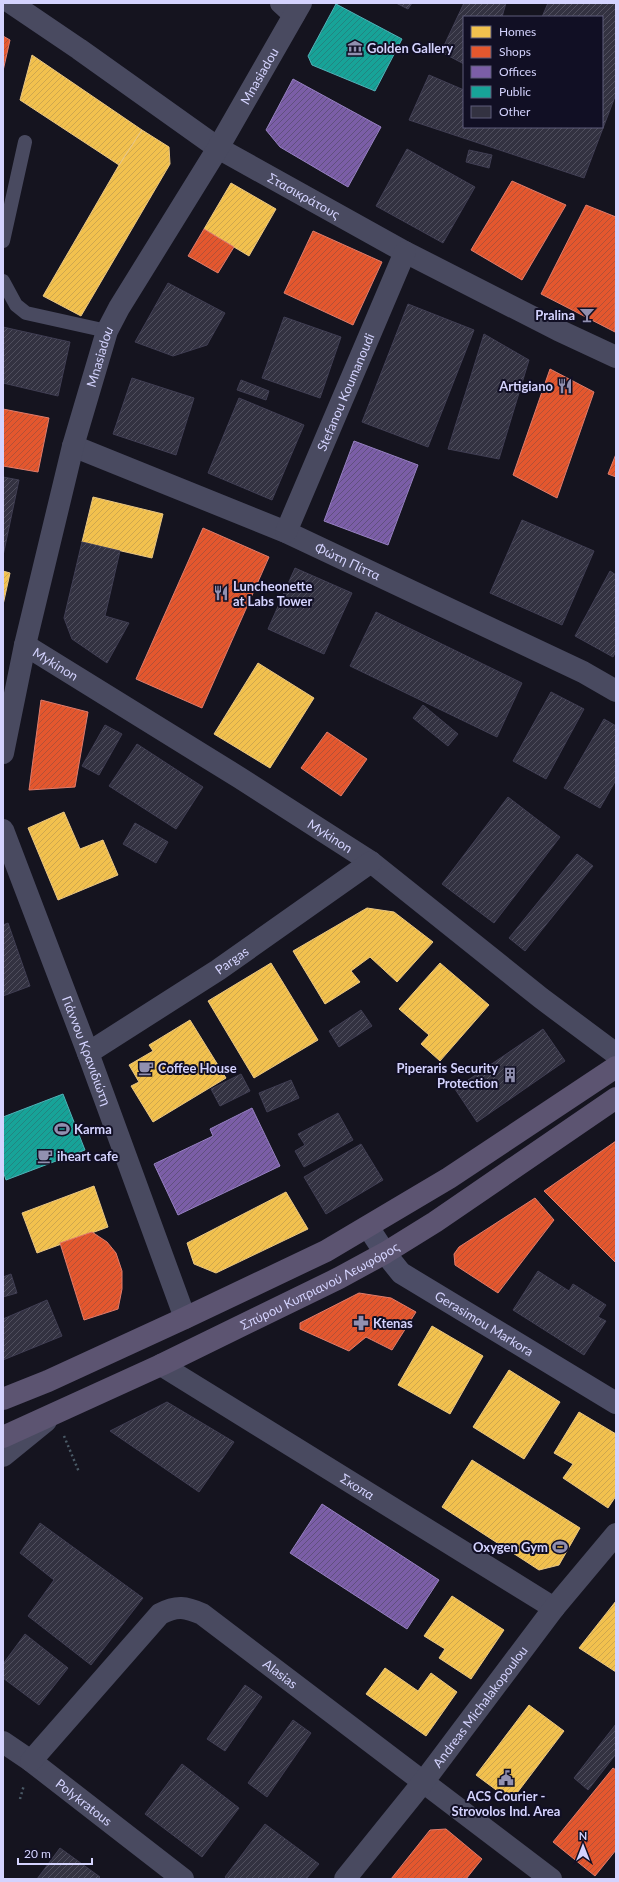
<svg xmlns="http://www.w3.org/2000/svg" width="619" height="1882" font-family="Lato,sans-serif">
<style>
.homes{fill:url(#homes-hatch);stroke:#e9c683}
.shops{fill:url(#shops-hatch);stroke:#df7c6c}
.offices{fill:url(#offices-hatch);stroke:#9681c1}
.public{fill:url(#public-hatch);stroke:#50b1b7}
.building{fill:url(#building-hatch);stroke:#403e53}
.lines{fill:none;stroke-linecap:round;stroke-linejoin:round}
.path{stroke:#4a5a66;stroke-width:2.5;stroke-dasharray:2 3;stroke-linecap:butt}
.lane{stroke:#494a60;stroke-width:14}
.street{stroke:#494a60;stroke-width:22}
.secondary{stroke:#4c4d66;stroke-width:22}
.primary{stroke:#5c5471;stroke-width:22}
.labels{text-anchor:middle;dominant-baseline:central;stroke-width:4;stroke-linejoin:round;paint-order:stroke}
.poi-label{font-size:13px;font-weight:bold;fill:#d4d3fe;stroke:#110f24;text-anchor:start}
.street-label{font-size:13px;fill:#d4d3fe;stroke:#110f24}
</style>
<defs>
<pattern id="homes-hatch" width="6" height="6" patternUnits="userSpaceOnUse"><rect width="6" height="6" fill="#f2c14e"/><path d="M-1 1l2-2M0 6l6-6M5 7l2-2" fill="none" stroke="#cea74e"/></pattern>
<pattern id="shops-hatch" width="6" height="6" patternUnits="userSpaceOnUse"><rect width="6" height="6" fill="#e4572e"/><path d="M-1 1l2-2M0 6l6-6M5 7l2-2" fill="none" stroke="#b35037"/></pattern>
<pattern id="offices-hatch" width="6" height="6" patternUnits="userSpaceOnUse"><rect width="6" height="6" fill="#7b5ea7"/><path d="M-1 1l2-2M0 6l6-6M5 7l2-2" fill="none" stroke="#60507e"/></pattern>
<pattern id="public-hatch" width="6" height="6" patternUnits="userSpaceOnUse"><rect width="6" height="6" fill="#17a398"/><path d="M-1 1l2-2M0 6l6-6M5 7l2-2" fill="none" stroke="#238581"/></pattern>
<pattern id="building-hatch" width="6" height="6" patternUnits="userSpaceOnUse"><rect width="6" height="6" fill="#333241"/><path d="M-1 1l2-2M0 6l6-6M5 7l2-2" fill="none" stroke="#504f5e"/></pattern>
</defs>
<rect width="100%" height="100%" fill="#15141f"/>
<path class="homes" d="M32,55L142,130L119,165L20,100Z
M142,130L169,147L170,164L81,316L43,296L119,165Z
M231,183L276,209L249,256L204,229Z
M93,497L163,514L152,558L82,542Z
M3,571L10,573L3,605Z
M258,663L314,698L270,768L214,734Z
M64,812L80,849L103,840L118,875L58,900L28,828Z
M367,908L394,912L433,942L397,982L370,957L351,971L360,982L325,1004L293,951Z
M271,963L318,1040L254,1078L208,1001Z
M440,963L489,1005L440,1061L421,1044L429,1035L399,1009Z
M190,1020L226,1078L153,1122L131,1086L139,1082L129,1065L153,1051L149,1045Z
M94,1186L108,1227L37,1253L22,1213Z
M286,1192L308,1229L216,1273L194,1264L187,1243Z
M432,1326L483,1356L450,1414L398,1385Z
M509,1370L560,1402L524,1459L473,1427Z
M579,1412L616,1434V1496L608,1508L563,1478L573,1464L554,1453Z
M472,1460L580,1528L559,1565L539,1570L442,1507Z
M452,1596L504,1630L471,1679L439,1658L445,1649L424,1636Z
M616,1601V1672L579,1648Z
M385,1668L418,1691L431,1673L457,1692L426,1736L366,1694Z
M529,1705L564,1731L511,1801L476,1775Z"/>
<path class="shops" d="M3,36L10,40L3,71Z
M512,181L566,205L522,280L471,250Z
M586,205L616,217L615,332L541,294Z
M204,229L234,247L218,273L188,256Z
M313,231L382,262L353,325L284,293Z
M550,369L594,392L557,498L513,475Z
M3,409L49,418L38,472L3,466Z
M616,454V477L608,474Z
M203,528L269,557L202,708L136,679Z
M41,700L88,712L75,787L29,790Z
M327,732L367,759L341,796L301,768Z
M616,1141V1263L544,1191Z
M535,1198L554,1220L498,1293L455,1265L454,1254L459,1247Z
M92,1232L107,1242L116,1253L122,1271V1289L118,1309L84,1320L60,1243Z
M359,1293L391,1298L416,1312L392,1350L366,1337L349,1351L300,1329V1323Z
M613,1768L616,1770V1850L595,1876L553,1842Z
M446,1829L482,1859L466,1879H391L430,1830Z"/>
<path class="offices" d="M293,79L381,127L348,187L280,147L266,130Z
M354,441L418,465L388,545L324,521Z
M252,1108L280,1166L178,1215L154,1164L213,1136L210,1129Z
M322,1504L439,1580L407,1629L290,1553Z"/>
<path class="public" d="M336,4L402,39L375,91L312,65L308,56Z
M63,1094L85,1150L6,1180L3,1171V1117Z"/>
<path class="building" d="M396,3H412L408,9Z
M464,3H506L502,17H464V64L441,52Z
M548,3H616V94L584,178L409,120L429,75L464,90V127H602V17H542Z
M407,149L475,187L443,243L376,206Z
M469,150L492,155L489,168L466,162Z
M168,283L225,313L207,345L173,356L135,342Z
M408,304L474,330L428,447L362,422Z
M284,317L341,337L320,398L262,378Z
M3,327L70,342L58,396L3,383Z
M484,334L529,360L499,459L448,449Z
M132,378L194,398L176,455L113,434Z
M241,380L269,391L266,400L237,390Z
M239,398L304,425L272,500L208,473Z
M3,477L19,480L3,556Z
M522,520L594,551L562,625L490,593Z
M82,542L120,551L105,616L129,623L107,663L72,639L64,618Z
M295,568L352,593L324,654L268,629Z
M610,571L616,575V651L613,657L575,636Z
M376,612L522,683L497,737L350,666Z
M551,692L584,709L546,779L513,761Z
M423,705L458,734L448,746L413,718Z
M604,719L616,726V780L600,808L564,788Z
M105,725L122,734L99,775L82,766Z
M137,744L203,787L176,829L109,786Z
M508,797L560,837L494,923L442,884Z
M135,823L168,842L156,863L123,844Z
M577,854L593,866L525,951L509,938Z
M8,923L30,986L3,996V925Z
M361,1010L372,1026L339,1047L329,1031Z
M543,1029L565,1061L477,1122L455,1089Z
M241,1074L250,1091L220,1106L211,1089Z
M291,1080L299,1098L267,1112L259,1093Z
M338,1113L353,1140L304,1167L295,1151L305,1145L298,1134Z
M361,1144L383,1180L326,1214L304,1177Z
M538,1271L569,1291L573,1284L606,1305L598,1317L606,1321L584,1355L513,1310Z
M11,1274L17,1293L3,1297V1277Z
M47,1300L62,1336L3,1360V1319Z
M167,1402L234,1442L199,1492L110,1431Z
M40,1523L143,1598L91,1665L28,1616L54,1580L20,1553Z
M25,1634L68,1668L39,1705L3,1678V1664Z
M245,1685L262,1697L225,1751L207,1739Z
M293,1720L311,1733L267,1797L248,1783Z
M616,1724V1754L588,1790L574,1778Z
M182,1764L239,1808L202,1857L145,1814Z
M265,1824L319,1864L306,1879H227L225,1877Z
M60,1848L100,1877L98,1879H37Z"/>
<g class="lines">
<path class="path" d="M64,1436L79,1472
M20,1799L24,1785"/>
<path class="lane" d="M3,241L25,142
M3,281L16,305L26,313L107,331"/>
<g class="street">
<path id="s1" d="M11,3L79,49L218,148L405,252L558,330L616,357"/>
<path d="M281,3L294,15"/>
<path id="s2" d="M73,446L286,532L583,672L616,691"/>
<path id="s3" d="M286,532L405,252"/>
<path id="s4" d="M25,645L240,778L371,862L541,998L616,1054"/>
<path id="s5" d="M3,753L25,645L73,446L107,331L119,308L218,148L301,3"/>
<path id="s6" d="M3,830L88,1053L185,1318"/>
<path id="s7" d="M88,1053L218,970L371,862"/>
<path id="s8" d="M161,1365L554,1608"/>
<path d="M3,1456L46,1421"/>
<path id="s9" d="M3,1742L31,1761L183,1879"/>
<path id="s10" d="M31,1761L160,1614C177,1605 186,1607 202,1614L551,1879"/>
<path id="s11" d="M345,1879L424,1781L554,1608L616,1534"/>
</g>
<path class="secondary" id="s12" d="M368,1227L385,1253L401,1273L616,1403"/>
<g class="primary">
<path d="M3,1399L48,1381L185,1318L326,1251L449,1178L616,1067"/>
<path id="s13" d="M3,1437L161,1365L339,1278L385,1253L435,1222L616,1098"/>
</g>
</g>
<defs>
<g id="museum-bare" transform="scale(1.2)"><path d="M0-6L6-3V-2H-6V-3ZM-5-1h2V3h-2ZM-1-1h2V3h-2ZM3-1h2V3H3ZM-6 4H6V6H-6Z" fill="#9190b0" stroke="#110f24" stroke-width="2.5" paint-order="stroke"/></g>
<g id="bar-bare" transform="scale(1.2)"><path d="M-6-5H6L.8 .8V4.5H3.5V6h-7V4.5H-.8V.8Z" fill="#9190b0" stroke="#110f24" stroke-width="2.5" paint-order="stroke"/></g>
<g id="restaurant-bare" transform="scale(1.2)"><path d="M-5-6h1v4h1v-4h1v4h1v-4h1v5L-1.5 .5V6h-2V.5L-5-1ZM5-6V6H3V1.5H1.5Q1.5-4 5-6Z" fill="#9190b0" stroke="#110f24" stroke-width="2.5" paint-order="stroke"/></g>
<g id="cafe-bare" transform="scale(1.2)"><path d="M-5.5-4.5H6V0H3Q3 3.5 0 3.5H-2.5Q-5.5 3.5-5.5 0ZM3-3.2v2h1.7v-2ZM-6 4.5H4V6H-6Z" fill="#9190b0" stroke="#110f24" stroke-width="2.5" paint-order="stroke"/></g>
<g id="building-bare" transform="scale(1.2)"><path d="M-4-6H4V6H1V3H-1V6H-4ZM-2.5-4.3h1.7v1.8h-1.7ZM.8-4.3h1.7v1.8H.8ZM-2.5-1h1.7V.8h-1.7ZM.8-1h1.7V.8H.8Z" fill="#9190b0" stroke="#110f24" stroke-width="2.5" paint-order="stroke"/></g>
<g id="stadium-bare" transform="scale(1.2)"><path d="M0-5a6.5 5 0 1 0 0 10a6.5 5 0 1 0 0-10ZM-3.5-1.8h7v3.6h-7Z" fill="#9190b0" stroke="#110f24" stroke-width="2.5" paint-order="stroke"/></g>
<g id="pharmacy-bare" transform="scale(1.2)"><path d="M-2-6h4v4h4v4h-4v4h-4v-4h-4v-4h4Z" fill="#9190b0" stroke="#110f24" stroke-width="2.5" paint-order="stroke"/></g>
<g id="civic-bare" transform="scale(1.2)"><path d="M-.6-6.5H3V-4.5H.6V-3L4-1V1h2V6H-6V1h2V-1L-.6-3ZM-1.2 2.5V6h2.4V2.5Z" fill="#9190b0" stroke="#110f24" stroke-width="2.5" paint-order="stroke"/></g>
</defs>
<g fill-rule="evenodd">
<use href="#museum-bare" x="355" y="48"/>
<use href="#bar-bare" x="587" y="315"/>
<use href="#restaurant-bare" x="565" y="386"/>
<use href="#restaurant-bare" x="221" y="593"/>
<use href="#cafe-bare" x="146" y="1068"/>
<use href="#building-bare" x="510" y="1075"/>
<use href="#stadium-bare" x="62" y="1129"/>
<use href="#cafe-bare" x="45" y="1156"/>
<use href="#pharmacy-bare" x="361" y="1323"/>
<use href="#stadium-bare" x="560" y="1547"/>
<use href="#civic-bare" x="506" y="1778"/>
</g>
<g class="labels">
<g class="poi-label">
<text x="367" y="48">Golden Gallery</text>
<text x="575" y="315" text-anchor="end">Pralina</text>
<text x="553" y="386" text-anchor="end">Artigiano</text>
<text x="233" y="586">Luncheonette<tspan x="233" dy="15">at Labs Tower</tspan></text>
<text x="158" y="1068">Coffee House</text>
<text x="498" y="1068" text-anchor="end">Piperaris Security<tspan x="498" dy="15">Protection</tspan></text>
<text x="74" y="1129">Karma</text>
<text x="57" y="1156">iheart cafe</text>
<text x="373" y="1323">Ktenas</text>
<text x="548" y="1547" text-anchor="end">Oxygen Gym</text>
<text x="506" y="1796" text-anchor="middle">ACS Courier -<tspan x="506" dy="15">Strovolos Ind. Area</tspan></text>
</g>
<g class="street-label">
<text stroke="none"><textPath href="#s5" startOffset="732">Mnasiadou</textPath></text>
<text stroke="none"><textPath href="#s1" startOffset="351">Στασικράτους</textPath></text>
<text stroke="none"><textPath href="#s5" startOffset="408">Mnasiadou</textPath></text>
<text stroke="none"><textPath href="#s3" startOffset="152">Stefanou Koumanoudi</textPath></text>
<text stroke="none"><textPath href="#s2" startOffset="298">Φώτη Πίττα</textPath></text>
<text stroke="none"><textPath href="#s4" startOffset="36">Mykinon</textPath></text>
<text stroke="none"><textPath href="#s4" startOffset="360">Mykinon</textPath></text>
<text stroke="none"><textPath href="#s7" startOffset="171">Pargas</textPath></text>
<text stroke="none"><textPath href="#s6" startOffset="236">Γιάννου Κρανιδιώτη</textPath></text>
<text stroke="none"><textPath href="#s13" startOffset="351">Σπύρου Κυπριανού Λεωφόρος</textPath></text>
<text stroke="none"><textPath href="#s12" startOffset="154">Gerasimou Markora</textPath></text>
<text stroke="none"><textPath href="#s8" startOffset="231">Σκοπα</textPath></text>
<text stroke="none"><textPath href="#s10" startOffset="338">Alasias</textPath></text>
<text stroke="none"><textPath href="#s11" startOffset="219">Andreas Michalakopoulou</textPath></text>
<text stroke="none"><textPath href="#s9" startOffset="101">Polykratous</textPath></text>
</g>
</g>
<rect width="619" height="1882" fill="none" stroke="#d4d3fe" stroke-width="8"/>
<rect x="463" y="16" width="140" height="112" fill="#110f24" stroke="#5f5d7b"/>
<rect x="471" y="26" width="20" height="12" fill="#f2c14e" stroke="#5f5d7b"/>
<text x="499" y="36" font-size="12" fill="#d4d3fe">Homes</text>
<rect x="471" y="46" width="20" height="12" fill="#e4572e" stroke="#5f5d7b"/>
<text x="499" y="56" font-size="12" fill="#d4d3fe">Shops</text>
<rect x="471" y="66" width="20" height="12" fill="#7b5ea7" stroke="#5f5d7b"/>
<text x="499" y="76" font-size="12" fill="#d4d3fe">Offices</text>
<rect x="471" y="86" width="20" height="12" fill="#17a398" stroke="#5f5d7b"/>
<text x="499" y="96" font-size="12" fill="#d4d3fe">Public</text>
<rect x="471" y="106" width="20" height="12" fill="#333241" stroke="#5f5d7b"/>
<text x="499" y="116" font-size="12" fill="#d4d3fe">Other</text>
<g transform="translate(583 1846)" stroke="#110f24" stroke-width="3" paint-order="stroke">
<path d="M0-3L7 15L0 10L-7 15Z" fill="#d4d3fe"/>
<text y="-6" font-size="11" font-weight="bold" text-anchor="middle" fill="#d4d3fe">N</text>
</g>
<path d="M18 1858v6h74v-6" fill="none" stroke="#d4d3fe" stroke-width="2"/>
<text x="24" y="1858" font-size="12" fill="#d4d3fe" stroke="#110f24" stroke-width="3" paint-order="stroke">20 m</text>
</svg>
